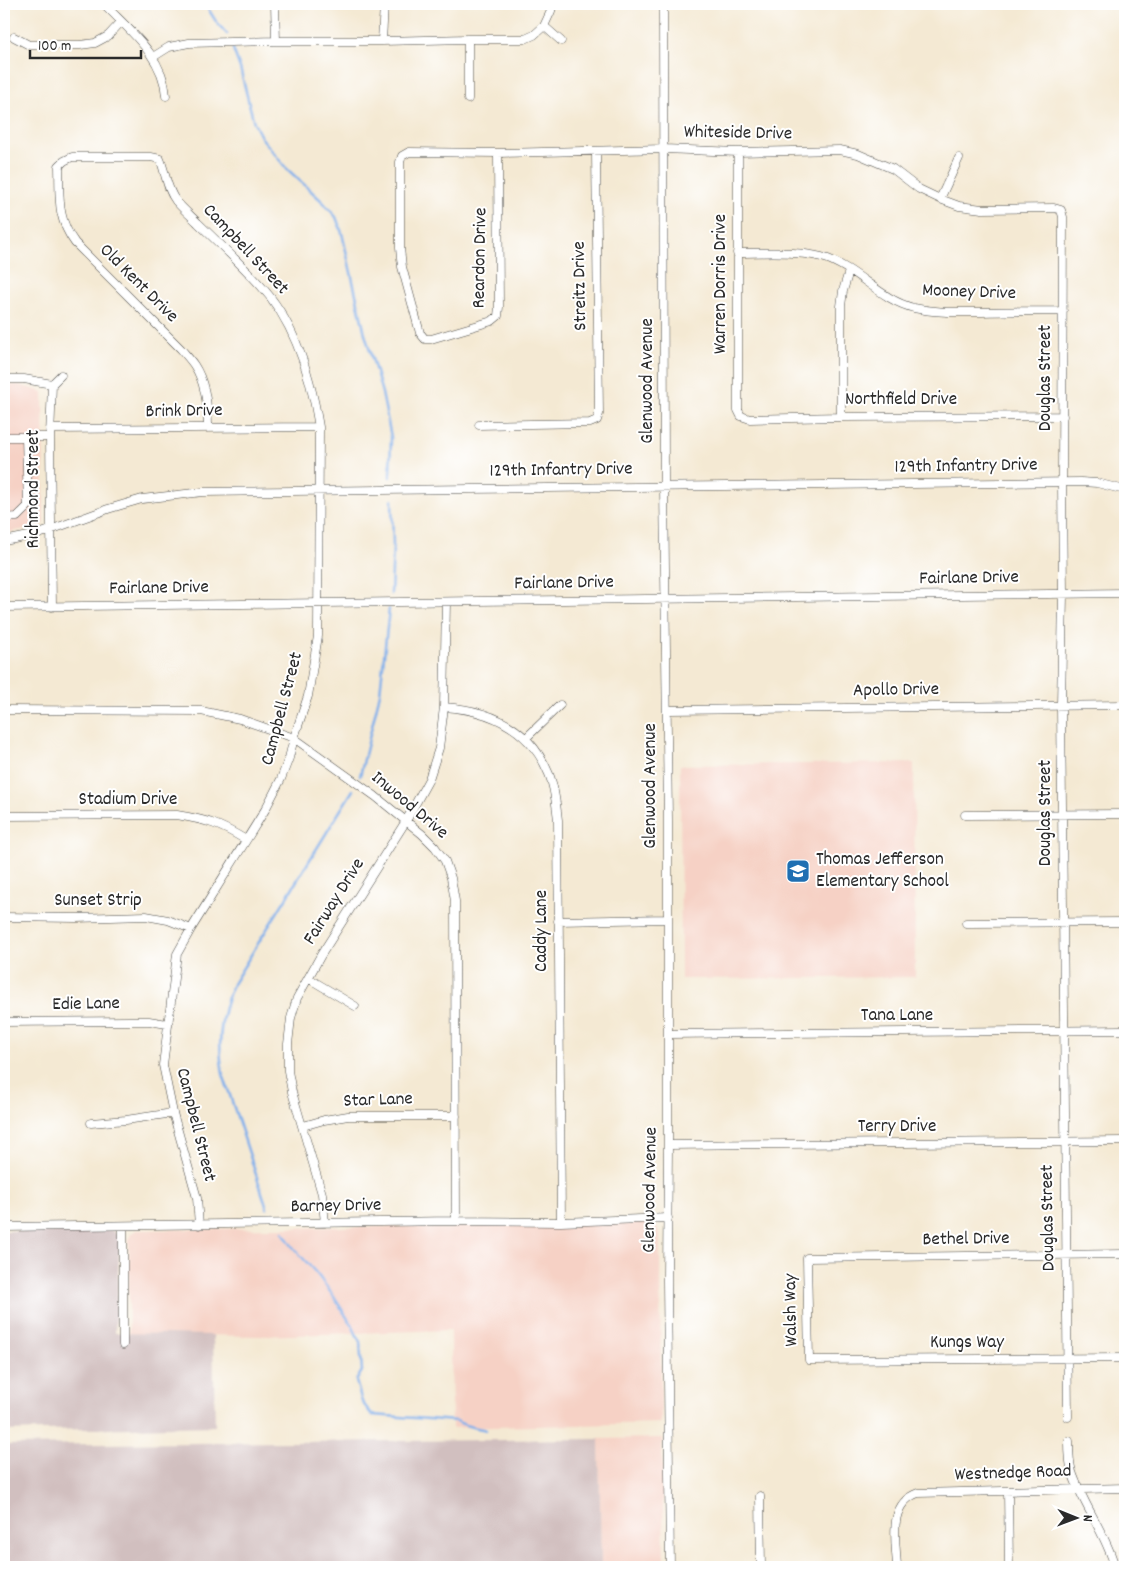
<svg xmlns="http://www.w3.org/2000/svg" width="1129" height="1571" font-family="Dekko,sans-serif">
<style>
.built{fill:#f6d1c5}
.industrial{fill:#d1bfbf}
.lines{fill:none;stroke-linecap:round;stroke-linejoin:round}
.stream{stroke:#81b0eb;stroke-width:2.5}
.minor-casing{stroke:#494844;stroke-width:9}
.minor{stroke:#fff;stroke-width:8}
.labels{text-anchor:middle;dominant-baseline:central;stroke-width:4;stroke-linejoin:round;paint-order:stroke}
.street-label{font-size:19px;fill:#2b2b2b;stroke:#fff}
.poi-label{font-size:19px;fill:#2b2b2b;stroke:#fff;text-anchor:start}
</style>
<rect width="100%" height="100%" fill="#fff"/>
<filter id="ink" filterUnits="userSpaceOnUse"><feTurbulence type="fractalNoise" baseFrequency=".02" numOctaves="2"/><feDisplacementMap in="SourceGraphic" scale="10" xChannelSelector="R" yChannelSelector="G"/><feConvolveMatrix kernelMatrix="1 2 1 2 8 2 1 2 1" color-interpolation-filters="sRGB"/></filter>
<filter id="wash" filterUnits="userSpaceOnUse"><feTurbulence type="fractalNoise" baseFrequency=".0096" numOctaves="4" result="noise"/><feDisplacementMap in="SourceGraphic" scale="20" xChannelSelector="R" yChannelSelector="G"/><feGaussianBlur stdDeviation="1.12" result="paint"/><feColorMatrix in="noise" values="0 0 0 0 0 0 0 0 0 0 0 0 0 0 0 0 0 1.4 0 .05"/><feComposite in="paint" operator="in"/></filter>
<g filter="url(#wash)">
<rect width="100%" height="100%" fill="#f4e9d3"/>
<path class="built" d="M4,385H19L43,392L44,524L37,527L4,533Z
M914,763L915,977L681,979L680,765Z
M645,1223L653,1224L656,1226L660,1235L661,1423L452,1428L451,1330L259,1336L129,1334V1239L131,1234L136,1230Z
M662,1438L664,1567H601L599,1439Z"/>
<path class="industrial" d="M112,1230L120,1238L115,1333L213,1335L215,1426L4,1431V1231Z
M599,1439L601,1567H4V1445Z"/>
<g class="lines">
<path class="stream" d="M205,4L217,23L227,34
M233,49L240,68L254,123L261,137L286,168L323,202L336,217L342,233L365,334L382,393L391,437L390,477
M391,594L393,546L392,500
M360,776L380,693L389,609
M267,1208L223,1074C217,1043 221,1012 233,984L353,790
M283,1232L292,1246L317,1274L334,1297L353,1327L360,1342L362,1371L356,1381L362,1402L372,1415L457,1421C463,1426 478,1428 486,1430"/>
</g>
</g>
<g filter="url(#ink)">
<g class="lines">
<g class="minor-casing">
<path id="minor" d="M104,4C129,30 164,57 166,96
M275,4L276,41
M663,4L664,486L668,820V1145L667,1281L670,1567
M544,26L561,41
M14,37L29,45H80L95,43L108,36L121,22
M468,39V99
M382,41L384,4
M153,57L169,47L189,43L276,41H382L468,39H525L534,35L544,26L551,11L553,4
M738,152V410L741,416L750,419L841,417L1063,416
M498,153L499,307L498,316L492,321L431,339H425L420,333L402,267L400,248V162L402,156L409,152L498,153L664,149L738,152L840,150L858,154L893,169L919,189L940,199L959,206L982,209L1054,208L1061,210L1063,217L1062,482L1063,594L1061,706L1068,1417
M940,199L959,158
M737,253C764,253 804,250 828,259C860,271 881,300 914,308C937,313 959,312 982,312C1009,311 1036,311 1063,311
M4,379H24L52,384
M841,417V306L843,291L849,271
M479,425L590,423L597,420L599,414L596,151
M50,429L319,427
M4,437H50
M4,518L17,517L28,506L26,437
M4,541L39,534L108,509L142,499L203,492L1081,482L1097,483L1125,490
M4,607L1125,593
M52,607L50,437L52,384L61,375
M444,707C491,710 530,728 549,774C555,788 556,804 558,820L561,1222
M4,710L201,711L240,719L294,738L375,796L422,834L435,847L445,861L451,878L455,901L456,1221
M667,710L1125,705
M526,738L560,705
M965,815L1125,814
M4,816L177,815C207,820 220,824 246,840
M4,917L76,918L146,916L168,920L191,929
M558,921L668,919
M966,923L1125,922
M308,978L355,1006
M4,1022L129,1021H149L167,1024
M668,1034L1125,1030
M91,1123L126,1120L173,1113
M303,1126L324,1120L348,1116H456
M668,1145L1125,1141
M325,1223L322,1194L292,1092L288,1071V1044L291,1018L297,998L321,955L406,821L429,779L439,748L444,707L446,602
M199,1225L197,1198L173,1113L163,1065L175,970L177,954L191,929L265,810L281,779L289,758L294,738L308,696L318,636L319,427C311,377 295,322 260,285C240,263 219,243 198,223C191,216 183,209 176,201C166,188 166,173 160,159L151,157H72L64,161L59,166C60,197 56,217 75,243L181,349C185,354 190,359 194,365C206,383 208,406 208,427
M123,1226V1345
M4,1227L456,1221L561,1222L668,1218
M1125,1254L807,1258L809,1360L1125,1358
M1069,1441C1069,1451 1069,1462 1072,1472C1083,1505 1106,1534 1115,1567
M1008,1491L1009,1567
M760,1496L761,1567
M897,1567C896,1541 887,1504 918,1493L1125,1488"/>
</g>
<use href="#minor" class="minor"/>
</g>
</g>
<defs>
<g id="school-square" transform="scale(1.25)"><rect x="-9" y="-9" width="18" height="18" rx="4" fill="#1f6fb2" stroke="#fff"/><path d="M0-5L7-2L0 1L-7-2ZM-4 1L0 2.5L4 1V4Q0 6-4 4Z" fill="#fff"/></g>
</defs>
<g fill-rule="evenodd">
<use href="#school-square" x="798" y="871"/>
</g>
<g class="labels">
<g class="street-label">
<text transform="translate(738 134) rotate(1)">Whiteside Drive</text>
<text transform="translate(245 250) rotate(47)">Campbell Street</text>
<text transform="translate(481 258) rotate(-89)">Reardon Drive</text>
<text transform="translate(138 284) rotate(45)">Old Kent Drive</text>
<text transform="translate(721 284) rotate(-90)">Warren Dorris Drive</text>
<text transform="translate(581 286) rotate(-91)">Streitz Drive</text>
<text transform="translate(969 293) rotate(2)">Mooney Drive</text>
<text transform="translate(1046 378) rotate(-90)">Douglas Street</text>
<text transform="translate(648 381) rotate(-90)">Glenwood Avenue</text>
<text x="901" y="400">Northfield Drive</text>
<text transform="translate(184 412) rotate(-1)">Brink Drive</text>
<text transform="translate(966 467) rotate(-1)">129th Infantry Drive</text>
<text transform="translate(561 471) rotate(-1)">129th Infantry Drive</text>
<text transform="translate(34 489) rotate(-90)">Richmond Street</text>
<text transform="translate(969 579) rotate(-1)">Fairlane Drive</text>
<text transform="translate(564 584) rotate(-1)">Fairlane Drive</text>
<text transform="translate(159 589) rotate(-1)">Fairlane Drive</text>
<text transform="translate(896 691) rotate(-1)">Apollo Drive</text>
<text transform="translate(283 709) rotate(-75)">Campbell Street</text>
<text transform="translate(651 786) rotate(-90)">Glenwood Avenue</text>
<text x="128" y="800">Stadium Drive</text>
<text transform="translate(409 806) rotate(40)">Inwood Drive</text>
<text transform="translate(1046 813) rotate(-90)">Douglas Street</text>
<text x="98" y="901">Sunset Strip</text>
<text transform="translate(335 902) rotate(-58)">Fairway Drive</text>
<text transform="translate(542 931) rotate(-90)">Caddy Lane</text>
<text transform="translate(86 1005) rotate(-1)">Edie Lane</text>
<text x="897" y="1016">Tana Lane</text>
<text transform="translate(378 1101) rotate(-2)">Star Lane</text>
<text transform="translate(195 1125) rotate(76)">Campbell Street</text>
<text x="897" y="1127">Terry Drive</text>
<text transform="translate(651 1190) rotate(-89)">Glenwood Avenue</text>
<text transform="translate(336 1207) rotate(-1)">Barney Drive</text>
<text transform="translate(1049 1218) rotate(-91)">Douglas Street</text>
<text transform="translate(966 1240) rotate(-1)">Bethel Drive</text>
<text transform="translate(792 1310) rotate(-91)">Walsh Way</text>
<text x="967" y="1343">Kungs Way</text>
<text transform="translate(1013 1474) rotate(-2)">Westnedge Road</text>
</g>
<g class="poi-label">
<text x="816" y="860">Thomas Jefferson<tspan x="816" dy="22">Elementary School</tspan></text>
</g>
</g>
<rect width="1129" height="1571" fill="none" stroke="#fff" stroke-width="20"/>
<g transform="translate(1076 1518) rotate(91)" stroke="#ffffff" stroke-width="4" paint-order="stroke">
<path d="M0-4L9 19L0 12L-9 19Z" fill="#2b2b2b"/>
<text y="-8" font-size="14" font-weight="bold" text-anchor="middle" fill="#2b2b2b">N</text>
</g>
<path d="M30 50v8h111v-8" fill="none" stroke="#2b2b2b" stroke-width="2.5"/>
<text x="38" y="50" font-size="15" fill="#2b2b2b" stroke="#ffffff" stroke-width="4" paint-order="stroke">100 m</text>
</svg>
